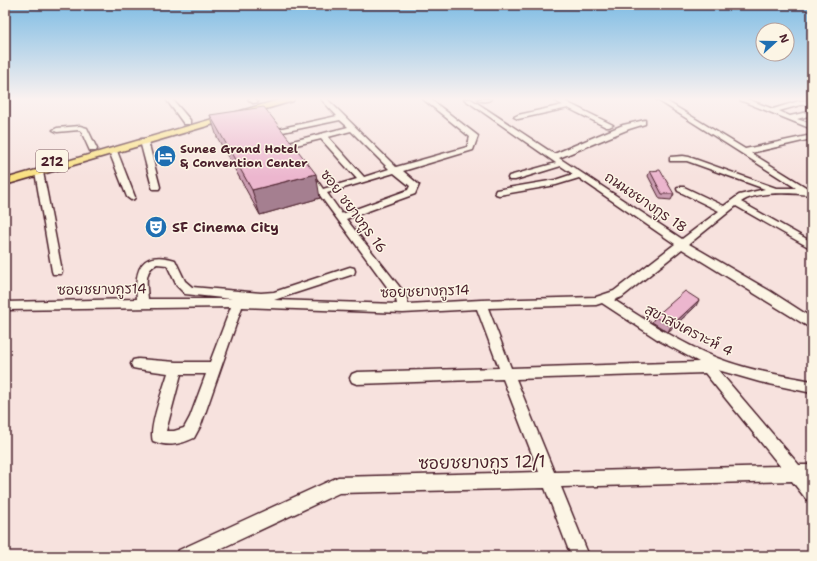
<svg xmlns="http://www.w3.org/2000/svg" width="817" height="561" font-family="'Shantell Sans','Playpen Sans Thai',sans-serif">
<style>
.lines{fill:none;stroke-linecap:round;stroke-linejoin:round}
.minor-casing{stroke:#4a1f2b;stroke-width:3}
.major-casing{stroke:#4a1f2b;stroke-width:3}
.minor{fill:#fcf5e5;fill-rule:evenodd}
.major{fill:#f9e181;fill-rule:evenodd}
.wall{fill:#cb9db1;stroke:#4a1f2b}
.shaded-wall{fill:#a57f90;stroke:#4a1f2b}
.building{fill:#ecb6ce;stroke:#4a1f2b}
.labels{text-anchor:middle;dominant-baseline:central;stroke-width:3;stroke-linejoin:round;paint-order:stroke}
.far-poi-label{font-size:12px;font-weight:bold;fill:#4a1f2b;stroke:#fcf5e5;text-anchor:start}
.shield{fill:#fcf5e5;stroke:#7f5f63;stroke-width:1}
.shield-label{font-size:13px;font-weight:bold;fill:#4a1f2b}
.street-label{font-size:14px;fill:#4a1f2b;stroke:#fcf5e5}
.poi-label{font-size:14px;font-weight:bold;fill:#4a1f2b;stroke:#fcf5e5;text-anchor:start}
.near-street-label{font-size:17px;fill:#4a1f2b;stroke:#fcf5e5}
</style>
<rect width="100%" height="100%" fill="#f7e2de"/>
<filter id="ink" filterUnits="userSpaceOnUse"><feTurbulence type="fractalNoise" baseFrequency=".025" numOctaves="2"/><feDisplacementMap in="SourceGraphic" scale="8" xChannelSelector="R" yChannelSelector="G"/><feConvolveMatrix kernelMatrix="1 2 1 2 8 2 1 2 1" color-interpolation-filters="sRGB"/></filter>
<g filter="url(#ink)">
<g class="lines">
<g class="minor-casing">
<path id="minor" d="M166,99H172L190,120V124H184Z
M248,99H255L258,102L253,103Z
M321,99H327L396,167L467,147L470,137L423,99H430L478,136L473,150L403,171L419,185L415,194L346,219L406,295L408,304L481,300L596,297L614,291L675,244L579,178L556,185L499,195L496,194L495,192L496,190L555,180L573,174L561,166L515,180H509L508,178L509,176L556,163L464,99H471L554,154L623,125L645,120V124L629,129L559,158L682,239L719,211L678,191L677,189L678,187H684L724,206L739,195L765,189L687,161H670V157L683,156L689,157L776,188H796L656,99H663L745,149L807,136V140L751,153L809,189H812V195C793,193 757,190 741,202L812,242V249L736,206L689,244L770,291L812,318V329L682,249L622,297L614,300C647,321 680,343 717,358C747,370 780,375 812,381V393L760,382L718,370L799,465H812V501L806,499L792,481L561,487L589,556H571L545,488L339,493L205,556H176L179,550L338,477L539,472L503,379L357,384L352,382L350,378L352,374L357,372L499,368L477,309L403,313L242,307L201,425L194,438C179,445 168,447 153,441C148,429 164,387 168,373L138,369L133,368L131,364L133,360L138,359L176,362H210L231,307L5,310V302L137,299C134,269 141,250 175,260L185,281L192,287L261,293L274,292L350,267L354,268L355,271L354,274L274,300L397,304L396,299L305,175L309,172L312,173L323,189L357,179L321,139L288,147L284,145L285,143L348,127L340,120L278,133L274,131L278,129L337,116ZM351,131L389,169L364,177L328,137ZM394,173L410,186L408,190L342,214L327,193ZM157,264L167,265L177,286L185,294L232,299H148C147,287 143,270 157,264ZM602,303L660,341L699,362L511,368L488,308L596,305ZM705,373L780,466L554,472L516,379ZM181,374H206L190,417L184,428L174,431H166Z
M478,99H491C488,102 480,102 478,99Z
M552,99H560L613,125L609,127H606L568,108L518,119L514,117L518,115L563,105Z
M739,99H747L773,109L799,101L812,100V104L800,105L779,111L790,116L812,111V115L797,119L812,124V129L740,100Z
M80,126L87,128L97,149L96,151H90L81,131L79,130L57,132L53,130L57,128Z
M141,139H147L148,141L160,187L159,189H153L152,187L140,141Z
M110,149H116L117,151L135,197L134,199L131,200L127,197L109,151Z
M39,169L43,172L62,271L61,274H53L52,271L35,172Z"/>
</g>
<g class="major-casing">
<path id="major" d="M282,99H294L293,101L5,185V179Z"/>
</g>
<use href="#minor" class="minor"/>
<use href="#major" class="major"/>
</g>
<path class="wall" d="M210,115L320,198L260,215L217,137Z
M650,171L674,194L671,200L660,199L648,176Z
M696,306L668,332L652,322L655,317Z"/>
<path class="shaded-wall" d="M316,174L320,198L260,215L252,190Z
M699,300L696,306L668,332L671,326Z"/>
<path class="building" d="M264,107L316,174L252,190L210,115Z
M660,170L674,194H662L650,171Z
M685,291L699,300L671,326L655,317Z"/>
</g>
<linearGradient id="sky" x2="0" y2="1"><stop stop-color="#7ebce4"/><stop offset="0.56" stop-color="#fbf2f0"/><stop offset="1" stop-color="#fbf2f0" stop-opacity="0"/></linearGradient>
<rect width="817" height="177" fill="url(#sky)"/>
<defs>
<g id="hotel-disc" transform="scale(1.15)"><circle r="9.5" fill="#1f6fb2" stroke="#fcf5e5"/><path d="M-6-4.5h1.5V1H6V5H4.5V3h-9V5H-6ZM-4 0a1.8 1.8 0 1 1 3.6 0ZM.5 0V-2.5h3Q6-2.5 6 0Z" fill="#fff"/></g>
<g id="theatre-disc" transform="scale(1.15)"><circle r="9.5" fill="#1f6fb2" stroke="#fcf5e5"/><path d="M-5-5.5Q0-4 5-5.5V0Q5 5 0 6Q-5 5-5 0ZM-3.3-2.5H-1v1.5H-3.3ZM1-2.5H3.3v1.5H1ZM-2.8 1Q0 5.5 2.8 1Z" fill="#fff"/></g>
</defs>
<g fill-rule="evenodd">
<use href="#hotel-disc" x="165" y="156"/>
<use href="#theatre-disc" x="156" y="227"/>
</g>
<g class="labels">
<g class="far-poi-label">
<text x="180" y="149">Sunee Grand Hotel<tspan x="180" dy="14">&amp; Convention Center</tspan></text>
</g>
<rect class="shield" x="36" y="150" width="32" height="22" rx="3"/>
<g class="shield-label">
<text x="52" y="161">212</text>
</g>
<g class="street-label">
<text transform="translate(646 202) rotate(34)">ถนนชยางกูร 18</text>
<text transform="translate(354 211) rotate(53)">ซอย ชยางกูร 16</text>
<text transform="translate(102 289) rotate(-1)">ซอยชยางกูร14</text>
<text transform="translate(425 291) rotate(-2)">ซอยชยางกูร14</text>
<text transform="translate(689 330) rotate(27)">สุขาสงเคราะห์ 4</text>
</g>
<g class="poi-label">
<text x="172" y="227">SF Cinema City</text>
</g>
<g class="near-street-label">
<text transform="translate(482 462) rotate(-1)">ซอยชยางกูร 12/1</text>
</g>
</g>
<rect width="817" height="561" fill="none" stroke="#fcf5e5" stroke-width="20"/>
<rect x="10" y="10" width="797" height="541" fill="none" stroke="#4a1f2b" stroke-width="1.5" filter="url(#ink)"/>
<g transform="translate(775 42) rotate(69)"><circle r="19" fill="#fcf5e5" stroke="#b59f9b"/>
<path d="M0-3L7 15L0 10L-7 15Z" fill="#1f6fb2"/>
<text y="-6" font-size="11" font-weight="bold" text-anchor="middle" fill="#4a1f2b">N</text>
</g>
</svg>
